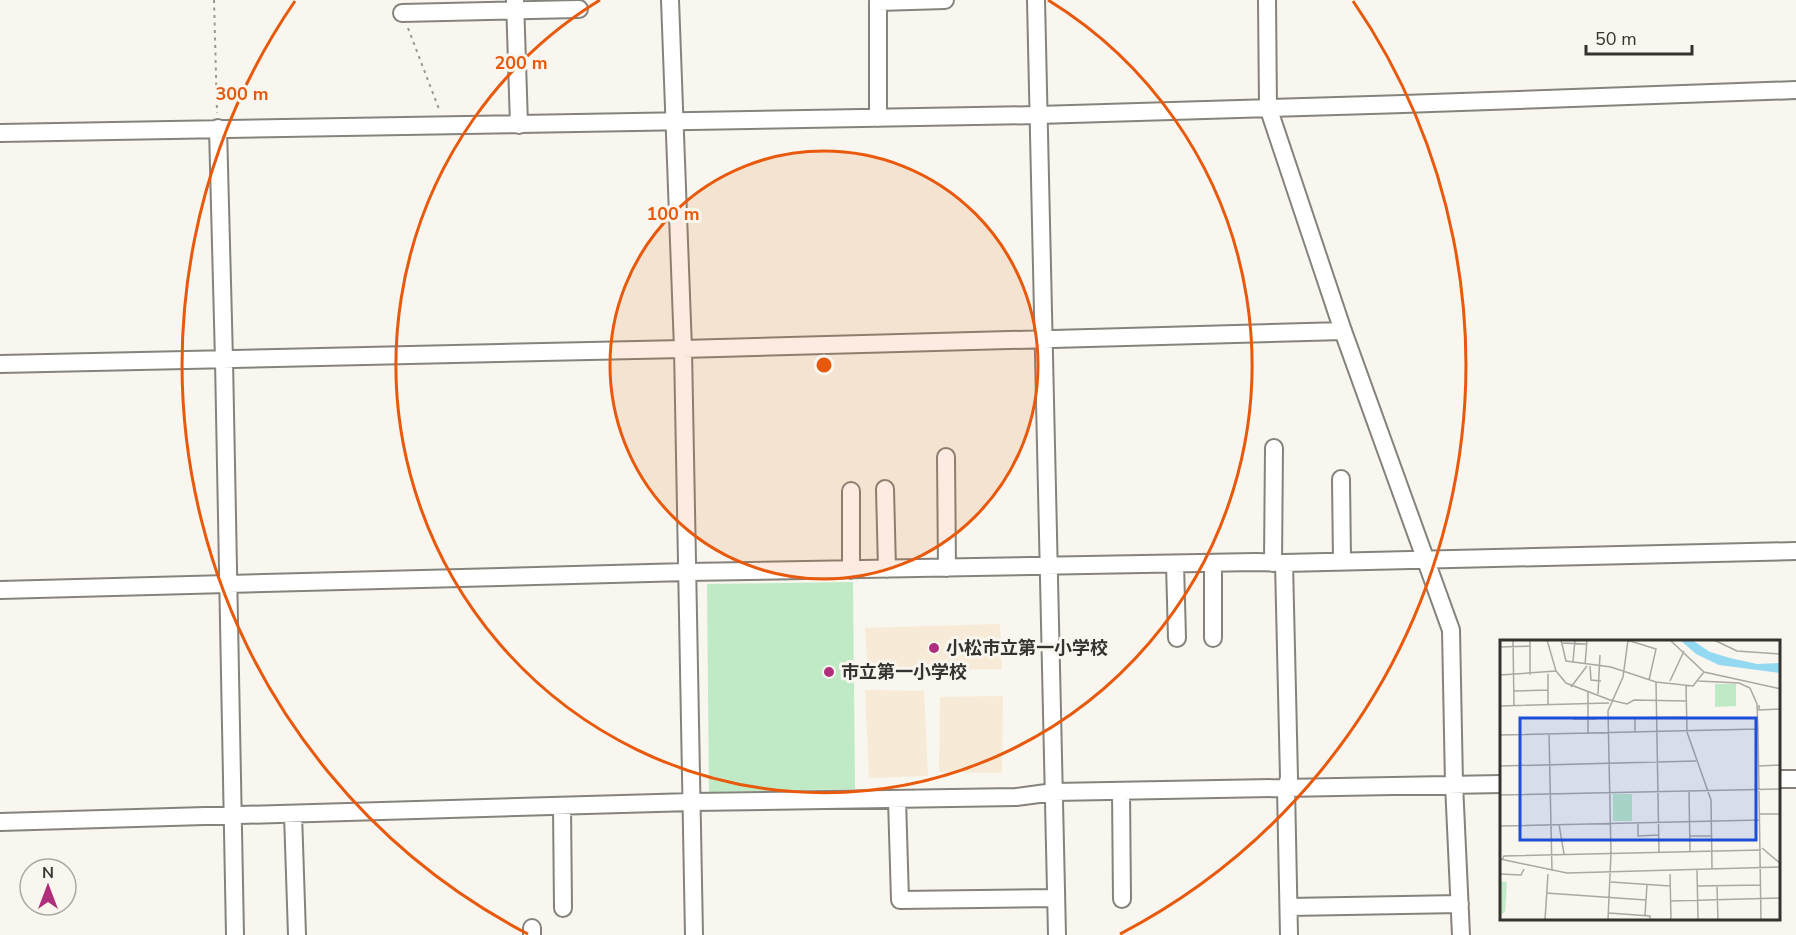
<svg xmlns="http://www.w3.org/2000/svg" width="1796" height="935" font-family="'Nunito Sans','Noto Sans JP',sans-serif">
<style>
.education{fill:#f7ead6}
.green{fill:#c0e9c5}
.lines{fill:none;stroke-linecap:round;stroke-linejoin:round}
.minor-casing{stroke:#85837c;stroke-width:20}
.path{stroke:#9a9893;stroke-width:2;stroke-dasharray:3 4.5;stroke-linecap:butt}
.minor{stroke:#fff;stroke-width:16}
.ring{fill:none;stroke:#e8590c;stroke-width:3}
.poi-dot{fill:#af2f7c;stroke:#f8f6ee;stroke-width:2}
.labels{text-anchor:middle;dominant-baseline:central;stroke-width:6;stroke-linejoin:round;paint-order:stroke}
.poi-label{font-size:18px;font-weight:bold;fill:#343330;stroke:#f8f6ee;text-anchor:start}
.inset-road{fill:none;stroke:#aaa8a2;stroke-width:1.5}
.view{fill:#1d4ed8;fill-opacity:0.15;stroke:#1d4ed8;stroke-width:3}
.inset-edge{fill:none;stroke:#343330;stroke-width:3}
.centre{fill:#e8590c;stroke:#f8f6ee;stroke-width:3}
.ring-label{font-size:18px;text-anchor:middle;font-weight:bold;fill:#e8590c;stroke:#f8f6ee;stroke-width:6;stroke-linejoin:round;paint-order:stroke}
</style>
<rect width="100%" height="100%" fill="#f8f6ee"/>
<path class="education" d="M1000,624L1002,669L868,671L865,628Z
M865,690L924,691L928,776L869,778Z
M1003,696L1002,773L939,772L940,697Z"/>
<path class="green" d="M853,582L855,789L709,792L707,584Z"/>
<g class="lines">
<g class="minor-casing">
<path id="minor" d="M515,0L519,125
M670,0L683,349L694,935
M1036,0L1057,935
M1267,0L1268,107L1343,331L1451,630L1454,784L1461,935
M402,13L579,9
M878,118V2L945,0
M218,128L224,360L235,935
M0,133C346,124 692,124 1038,115C1291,109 1543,99 1796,90
M0,364L683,349L1343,331
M946,457L947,568
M1341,479L1342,561
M885,489L887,569
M851,491V570
M1213,563V638
M1273,563L1274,448
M1284,563L1289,778L1286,788L1289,935
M1175,564L1177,638
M0,590L687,572L1256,562L1284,563L1796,551
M1780,779H1796
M1121,791L1122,899
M897,799L900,900L1056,898
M562,806L563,908
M293,814L297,935
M0,822L692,802L1016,797L1054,792L1502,784
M1289,907L1460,904
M532,928V935"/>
</g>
<path class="path" d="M214,0L217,113
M408,28L439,109"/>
<use href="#minor" class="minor"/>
</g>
<circle cx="824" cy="365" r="214" fill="#e8590c" fill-opacity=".12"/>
<g class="ring">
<circle cx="824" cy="365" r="214"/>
<path d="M1048 0A428 428 0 1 1 600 0"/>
<path d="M528 934A642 642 0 0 1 295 1M1353 1A642 642 0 0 1 1120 934"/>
</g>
<g class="poi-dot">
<circle cx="934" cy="648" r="6"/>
<circle cx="829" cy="672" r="6"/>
</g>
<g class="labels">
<g class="poi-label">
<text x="946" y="648">小松市立第一小学校</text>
<text x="841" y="672">市立第一小学校</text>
</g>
</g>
<g transform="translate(1500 640)">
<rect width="280" height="280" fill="#f8f6ee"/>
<path d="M215,44H236V66L215,67ZM113,154H132V181H113ZM0,241L7,242L5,272L1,275Z" fill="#c0e9c5"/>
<path d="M180,0H192L210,12L230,18L257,24L280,23V33L219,25L196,14Z" fill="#94d9f2"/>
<path class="inset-road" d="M13,0L14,66M30,0V35M47,0L56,31L66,43L110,60M61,0L66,21L111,27L156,42L193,46L204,32M127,0L156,9L149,40M170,0L204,32L281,49M214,0L237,11L281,14M61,3L87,4M0,7L30,6M73,21L75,0M85,25L87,0M90,26L91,40L101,41M48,34V65M0,35L56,31M170,41L184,11M198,41L239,43L250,48M156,42L159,212M186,45L187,92L211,160L212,229M71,47L87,26M250,48L257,64L258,89L261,280M14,51L48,50M88,52V94M98,54L100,15M110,60L127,64L134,60L186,61M259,65V70L281,69M0,66L109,63M73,79H96M135,93V78L186,77M49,94L52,231M0,95L258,89M0,126L196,121M259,126L281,125M189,151L190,211M0,155L281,149M260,174H281M138,182V196L159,195M59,184L64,214M0,186L260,180M189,196H212M262,208L281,224M0,219L67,233L281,227M2,220L4,216L261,210M197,230L198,280M0,234L21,235L24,229M170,234L171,280M111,242L170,246M197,246L260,245M217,246L218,280M46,253L146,260M170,261L281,258M109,273L150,276V280M145,275L147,245M45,280L48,234M108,280L111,213L108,71L123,37L128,0"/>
<path class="view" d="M20,78H256V200H20Z"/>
<rect width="280" height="280" class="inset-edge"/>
</g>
<circle cx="824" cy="365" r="9" class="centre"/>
<g class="ring-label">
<text x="521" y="69">200 m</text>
<text x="242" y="100">300 m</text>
<text x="673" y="220">100 m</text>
</g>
<g transform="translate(48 887)"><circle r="28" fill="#f8f6ee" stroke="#aaa8a2" stroke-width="1.5"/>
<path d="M0-4.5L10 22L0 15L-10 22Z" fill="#af2f7c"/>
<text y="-9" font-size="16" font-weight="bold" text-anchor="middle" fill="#343330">N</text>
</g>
<path d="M1586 45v9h106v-9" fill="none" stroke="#343330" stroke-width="3"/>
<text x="1595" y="45" font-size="18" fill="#343330" stroke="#f8f6ee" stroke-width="4.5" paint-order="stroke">50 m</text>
</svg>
